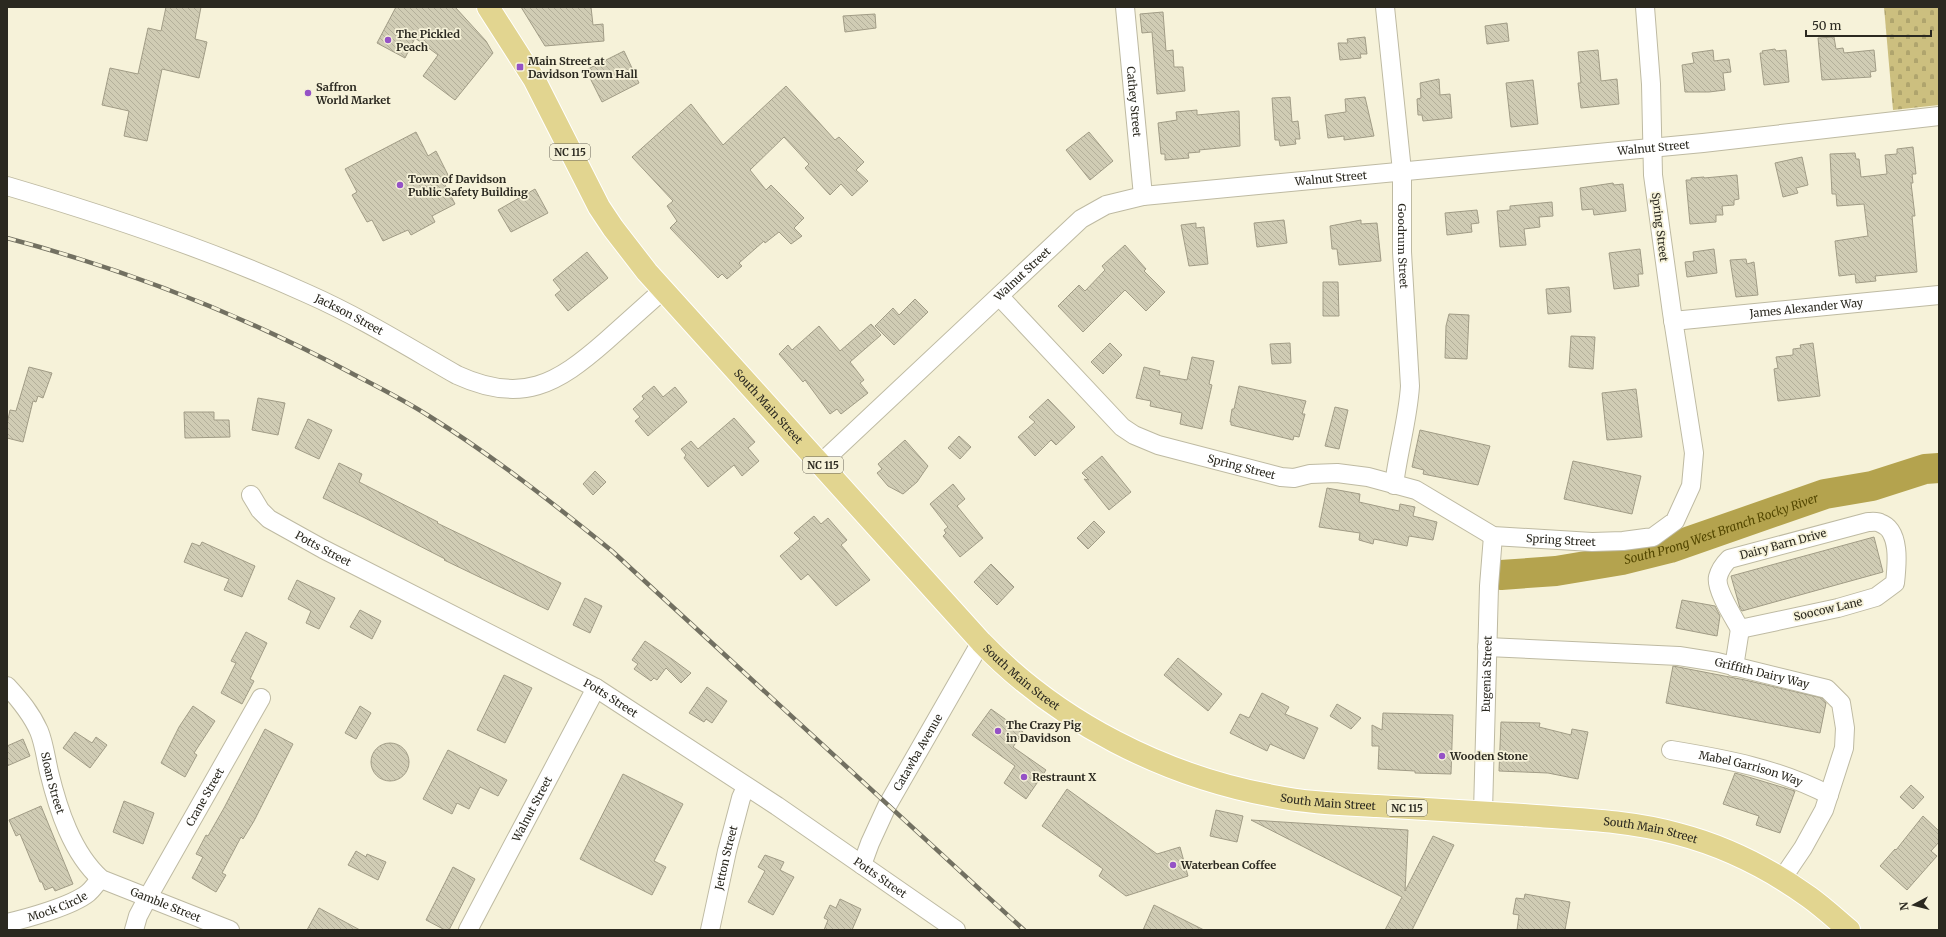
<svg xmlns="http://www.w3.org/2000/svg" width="1946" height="937" font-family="Merriweather,serif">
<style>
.cemetery{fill:url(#cemetery-stones)}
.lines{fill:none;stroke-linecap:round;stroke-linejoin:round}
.river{stroke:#b4a34e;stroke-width:30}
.building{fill:url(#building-back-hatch);stroke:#a19c86}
.minor-casing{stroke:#bebaa2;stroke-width:20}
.major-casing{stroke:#fff;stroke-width:24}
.minor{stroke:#fff;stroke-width:18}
.major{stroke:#e2d590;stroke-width:22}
.rail-casing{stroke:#727061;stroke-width:4.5}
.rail{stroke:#f6f2d9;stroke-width:3;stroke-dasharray:9;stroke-linecap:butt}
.poi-dot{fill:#9552c6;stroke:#f6f2d9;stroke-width:1.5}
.labels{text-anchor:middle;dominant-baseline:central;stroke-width:3.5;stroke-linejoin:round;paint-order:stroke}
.shield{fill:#f6f2d9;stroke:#686558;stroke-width:1}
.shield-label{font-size:10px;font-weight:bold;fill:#2b2920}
.poi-label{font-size:11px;font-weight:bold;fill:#2b2920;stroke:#f6f2d9;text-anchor:start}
.street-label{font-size:11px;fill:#2b2920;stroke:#f6f2d9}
.water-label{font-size:12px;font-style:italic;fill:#534700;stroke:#f6f2d9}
</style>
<defs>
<pattern id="cemetery-stones" width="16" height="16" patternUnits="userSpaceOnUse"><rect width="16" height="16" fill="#ccbf7f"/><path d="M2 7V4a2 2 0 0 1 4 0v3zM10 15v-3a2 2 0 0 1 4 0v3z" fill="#afa46d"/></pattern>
<pattern id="building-back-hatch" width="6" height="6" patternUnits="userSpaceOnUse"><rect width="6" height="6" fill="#d0ccb4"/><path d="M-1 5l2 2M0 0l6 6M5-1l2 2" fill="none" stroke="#b3af9a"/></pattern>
</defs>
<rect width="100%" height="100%" fill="#f6f2d9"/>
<path class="cemetery" d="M1884,7H1939V105L1893,110Z"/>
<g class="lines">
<path class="river" id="s1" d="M1501,575L1556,571L1622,560L1670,548L1825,494L1872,486L1925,469L1939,468"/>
</g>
<path class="building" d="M166,7H201L195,39L207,42L199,78L162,69L147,141L124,136L129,111L102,105L110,68L138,74L148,28L161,31Z
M396,7H455L486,41L493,53L455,100L423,76L438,55L415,38L405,58L377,43Z
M521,7H591L593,25L603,24L604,41L545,46Z
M1163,12L1166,51L1173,50L1174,67H1183L1185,91L1157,94L1152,32L1142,33L1140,14Z
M875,14L876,28L845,32L843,16Z
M1507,23L1509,41L1487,44L1485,26Z
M1365,37L1367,54H1360L1361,58L1340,60L1338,43H1348L1347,39Z
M1834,37L1836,49L1843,48L1844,53L1874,50L1876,71L1870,72L1871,77L1822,80L1818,38Z
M1775,49L1776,51L1786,50L1789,82L1764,85L1760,53H1763L1762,51Z
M1598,50L1601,81L1617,79L1619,104L1581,108L1578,83H1581L1578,52Z
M1713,50L1714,61L1729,59L1731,72L1723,73L1725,90L1709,92H1685L1682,65L1694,63L1692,53Z
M624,51L639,83L602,102L586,70Z
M1439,79L1440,95L1450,94L1452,118L1423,121L1422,115H1418L1417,99L1421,98L1420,83Z
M1533,80L1538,124L1511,127L1506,83Z
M786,86L835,140L839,137L864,162L856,170L868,181L852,196L841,184L830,195L805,168L809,164L784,137L750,170L766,190L771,185L804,218L794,228L802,236L791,244L779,232L765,243L764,241L739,263L742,266L727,279L722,274L718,278L670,228L677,221L667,206L673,201L632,157L691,104L723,145Z
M1290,97L1292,122L1298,121L1300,139H1295L1296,144L1280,146L1279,140H1275L1272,98Z
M1365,97L1374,136L1344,140V136L1328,138L1325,115L1346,112L1345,99Z
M1197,110V115L1239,111L1240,146L1199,150L1200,152L1188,153L1189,158L1165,160V154H1161L1158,123L1177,120L1176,112Z
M416,132L428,156L436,151L448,175L442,179L455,204L432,216L435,222L411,235L408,230L383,241L372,220L367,222L352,195L357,192L345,169Z
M1089,132L1113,161L1090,180L1066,150Z
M1913,147L1916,174H1912L1913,183H1911L1915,216H1912L1917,272L1875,276L1876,281L1856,283L1855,274L1839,276L1835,241L1868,236L1864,204L1837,206L1836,194H1832L1830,154L1855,153L1856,159H1859L1861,177L1887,174L1885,155L1897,154V149Z
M1802,157L1808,185L1796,188L1798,193L1783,197L1775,163Z
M1737,175L1739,199L1734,200V205L1722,206L1723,215H1716V222L1690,224L1686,180H1691V178L1704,177V178Z
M1613,183L1614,185L1623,184L1626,211L1594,215L1593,209L1582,210L1580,188Z
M535,189L548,213L511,232L498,210Z
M1552,202L1553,216L1539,217L1540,227L1524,229L1526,245L1500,247L1497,211L1510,210V206Z
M1477,210L1479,223L1471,224L1472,232L1447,235L1445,213Z
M1284,220L1287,243L1257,247L1254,223Z
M1361,220V224L1377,223L1381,261L1339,265L1337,249H1332L1330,226Z
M1196,223V228L1204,227L1208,264L1189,266L1181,225Z
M1125,245L1146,269L1144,271L1165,292L1146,311L1125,290L1083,332L1058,306L1079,285L1085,291L1105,270L1102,266Z
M1640,249L1643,274H1638L1639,286L1614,289L1609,253Z
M1714,249L1717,273L1687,277L1685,262L1694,261L1693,252Z
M587,252L608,278L568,311L555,295L561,290L553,280Z
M1746,259L1747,264L1754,262L1758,295L1736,297L1730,260Z
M1323,282H1338L1339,316H1323Z
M1569,287L1571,312L1548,314L1546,289Z
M915,299L928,312L894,345L875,326L893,308L899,315Z
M1449,314L1469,315L1467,359L1445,358L1446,326Z
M871,324L881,335L850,362L864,380L860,383L868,393L841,414L837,409L830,414L805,380L803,382L779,354L788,345L792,350L819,326L840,351Z
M1571,336L1595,337L1593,369L1569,367Z
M1110,343L1122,355L1103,374L1091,362Z
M1290,343L1291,363L1272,364L1270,344Z
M1813,343L1820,396L1778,401L1774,369L1778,368L1776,357L1793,355V349L1801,348L1800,345Z
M1192,357L1214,361L1209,384L1212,385L1202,429L1180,424L1182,413L1150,406L1151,401L1136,398L1144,367L1160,371L1159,375L1187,380Z
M29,367L52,373L43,398L38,396L36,402L33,401L23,442L7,438V424L10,410L16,411Z
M654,386L663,397L675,387L687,402L648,436L635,421L640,417L633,409L644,399L642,396Z
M1239,386L1306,401L1302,414H1305L1299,437L1294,436L1293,440L1231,425V422H1230L1232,409H1234Z
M1636,389L1642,437L1607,440L1602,393Z
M258,398L285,403L278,435L252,430Z
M1048,399L1075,427L1056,445L1051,440L1035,456L1018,437L1035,422L1029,417Z
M1335,407L1348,410L1339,449L1325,446Z
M184,412H214V420H229L230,437L185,438Z
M734,418L755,442L748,448L759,461L742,476L734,465L708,487L684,458L686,455L681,449L691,441L698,449Z
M308,419L332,430L319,459L295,448Z
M1420,430L1490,446L1478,485L1423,474L1424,470L1412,467Z
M959,436L971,447L960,459L948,448Z
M905,440L928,466L917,482L903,494L888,486L877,473L882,469L878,464Z
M1102,456L1131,492L1109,510L1084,479L1089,480L1082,473Z
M1573,461L1641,476L1632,514L1564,499Z
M339,463L362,474L359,482L438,522L437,523L561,583L548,610L444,560L445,559L363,517L323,498Z
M595,471L606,482L593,495L583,484Z
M953,484L965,499L957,506L983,538L960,557L943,536L946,533L944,530L948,527L930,504Z
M1327,488L1360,494L1359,502L1399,511L1400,504L1415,507L1413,516L1437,522L1433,540L1409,536L1407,546L1374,539L1373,544L1359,540L1360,533L1319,527Z
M814,516L821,524L828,518L847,540L841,545L870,580L836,606L808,574L801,580L780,556L800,539L794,533Z
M1094,521L1105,532L1088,549L1077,538Z
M1874,537L1883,572L1742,611L1740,608L1731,576Z
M202,542L255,566L242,597L224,590L229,579L184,562L192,543L200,546Z
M991,564L1014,587L997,605L974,582Z
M297,580L335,598L319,629L306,623L311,611L288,599Z
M585,598L602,606L590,633L573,625Z
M1682,600L1715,606L1720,616L1717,636L1676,628Z
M360,610L381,621L372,639L350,627Z
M246,632L267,643L250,679L254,681L242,704L221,693L236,663L231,661Z
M645,641L672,659L691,673L681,683L666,668L657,680L654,678L651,681L634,669L638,664L632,660Z
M1178,658L1222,694L1208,711L1164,675Z
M1673,666L1745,680L1822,698L1826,703L1820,733L1666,703Z
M504,675L532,688L505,743L477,730Z
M707,687L727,701L712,723L706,719L704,722L689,713Z
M1262,693L1289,707L1285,714L1318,728L1304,759L1270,744L1267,751L1230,733L1240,714L1249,718Z
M1337,704L1361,718L1351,729L1330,716Z
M193,706L215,721L194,753L197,755L185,777L161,763L179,727Z
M360,706L371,713L356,739L345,733Z
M991,709L1023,732L1013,747L1046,770L1026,799L1004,783L1015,766L972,735Z
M1383,713L1453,715L1451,774L1415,773V771L1378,769L1379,746H1372V725L1382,730Z
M1501,722L1540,723L1539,727L1571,735L1572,729L1588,732L1578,779L1548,773L1499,771Z
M265,729L293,744L254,821L243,839L241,837L222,873L226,875L216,892L192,878L203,857L196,854L206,835L208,836L224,808Z
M75,732L92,743L96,737L107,745L90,768L63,748Z
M23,739L30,756L7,766V746Z
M371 762a19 19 0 1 1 38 0a19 19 0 1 1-38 0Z
M448,750L507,780L498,796L480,787L469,809L457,803L452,814L423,799Z
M1735,773L1795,791L1780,833L1756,825L1759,816L1723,804Z
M623,774L683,804L654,861L666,867L652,895L580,859Z
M1911,785L1924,797L1913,809L1900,797Z
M1067,789L1157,854L1180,847L1188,876L1126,896L1099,876L1103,869L1042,826Z
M124,801L154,813L143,844L113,832Z
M41,806L73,884L55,891L53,887L45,890L42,882H40L20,834L16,836L9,820Z
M1216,810L1243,816L1237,842L1210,836Z
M1923,816L1939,831V842L1931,851L1937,856L1907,890L1880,866L1895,849L1896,850Z
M1251,820L1408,830L1405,891L1433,836L1454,845L1412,930H1385L1402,897Z
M356,851L366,857L367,854L386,862L378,880L348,865Z
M765,855L784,862L780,870L794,877L773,915L748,902L765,871L758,867Z
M453,867L475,879L449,930H445L426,920Z
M1525,894L1570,902L1565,930H1517L1519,915L1513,914L1516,898L1524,899Z
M840,899L861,909L852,930H824L828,920L824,918L830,905L836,908Z
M1154,905L1204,930H1143Z
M319,908L360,930H307Z"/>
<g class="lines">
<g class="minor-casing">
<g id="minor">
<path id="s2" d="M1125,7L1143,196"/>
<path id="s3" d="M1385,7L1402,171V252L1410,386C1408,419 1398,452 1394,485"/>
<path id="s4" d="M7,186C109,216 211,250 308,294C360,317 408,347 457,375C522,405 557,384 606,341C625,324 644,307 663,290"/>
<path id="s5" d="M1000,297L1122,427L1134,435L1158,445L1281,477L1294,478L1310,474L1337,473L1368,477L1416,490L1493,536L1592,542L1623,541L1653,537L1675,521L1691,486L1694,453L1672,313L1653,175L1651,84L1645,7"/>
<path id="s6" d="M1673,321L1939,295"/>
<path id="s7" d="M821,463L1081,219L1106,205L1143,196L1703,143L1939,116"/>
<path id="s8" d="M251,495L260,510L269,519L323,549L596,688L777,806L956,930"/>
<path d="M1868,522C1871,522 1877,521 1880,523C1901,530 1897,565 1895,583L1876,597L1838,608L1740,629C1734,618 1715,589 1718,577C1720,569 1724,564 1729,559Z"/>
<path id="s9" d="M1487,647L1679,656L1717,662L1827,689L1841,703L1845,728L1844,748L1824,810L1803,848L1782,879"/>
<path d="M1734,667L1740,629"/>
<path id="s10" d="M7,686C20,700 31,713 39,731C44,743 46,759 49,772C58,809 72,853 101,879L230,930"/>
<path id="s11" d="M1671,750C1726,759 1779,769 1829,795"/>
<path id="s12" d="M1483,812L1489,586L1493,536"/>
<path id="s13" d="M862,865L870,843L887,806L981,642"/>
<path id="s14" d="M7,923C28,918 72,906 88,893C93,889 96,883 101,879"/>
<path id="s15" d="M134,930L138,916L148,897L261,698"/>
<path id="s16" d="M468,930L596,688"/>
<path id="s17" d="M710,930L727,851L741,798L746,787"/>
</g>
</g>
<g class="major-casing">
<g id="major">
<path id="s18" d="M488,7L534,79L599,207L613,228L647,272L981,642C1058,722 1164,776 1273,796C1307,803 1342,804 1377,806C1425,809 1474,812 1523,815C1574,819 1628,820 1678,834C1724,846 1770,869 1809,897C1823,907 1836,919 1849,930"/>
</g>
</g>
<use href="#minor" class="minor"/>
<use href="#major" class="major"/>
<g class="rail-casing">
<path id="rail" d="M7,238C128,270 243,315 353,374C378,387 404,400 429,416C493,456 553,503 612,551L1024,930"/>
</g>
<use href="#rail" class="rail"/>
</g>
<g class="poi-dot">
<circle cx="388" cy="40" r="4"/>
<rect x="516" y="63" width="8" height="8" rx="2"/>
<circle cx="308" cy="93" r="4"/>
<circle cx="400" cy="185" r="4"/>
<circle cx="998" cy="731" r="4"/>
<circle cx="1442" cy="756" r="4"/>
<circle cx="1024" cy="777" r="4"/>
<circle cx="1173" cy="865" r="4"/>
</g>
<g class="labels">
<g class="shield">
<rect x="550" y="144" width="40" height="16" rx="3"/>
<rect x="803" y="457" width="40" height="16" rx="3"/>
<rect x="1387" y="800" width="40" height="16" rx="3"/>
</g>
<g class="shield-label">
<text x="570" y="152">NC 115</text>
<text x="823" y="465">NC 115</text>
<text x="1407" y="808">NC 115</text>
</g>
<g class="poi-label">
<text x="396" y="34">The Pickled<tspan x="396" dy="13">Peach</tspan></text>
<text x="528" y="61">Main Street at<tspan x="528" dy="13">Davidson Town Hall</tspan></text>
<text x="316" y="87">Saffron<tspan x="316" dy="13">World Market</tspan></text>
<text x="408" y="179">Town of Davidson<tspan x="408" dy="13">Public Safety Building</tspan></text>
<text x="1006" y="725">The Crazy Pig<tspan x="1006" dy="13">in Davidson</tspan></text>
<text x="1450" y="756">Wooden Stone</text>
<text x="1032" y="777">Restraunt X</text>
<text x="1181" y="865">Waterbean Coffee</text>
</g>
<g class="street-label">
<text stroke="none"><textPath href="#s2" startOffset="95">Cathey Street</textPath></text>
<text stroke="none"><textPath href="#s7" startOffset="936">Walnut Street</textPath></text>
<text stroke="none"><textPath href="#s7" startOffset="612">Walnut Street</textPath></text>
<text transform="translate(1660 227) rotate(83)">Spring Street</text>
<text stroke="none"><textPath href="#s3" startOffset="240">Goodrum Street</textPath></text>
<text stroke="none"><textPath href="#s7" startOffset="276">Walnut Street</textPath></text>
<text stroke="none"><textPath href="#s6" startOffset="134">James Alexander Way</textPath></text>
<text stroke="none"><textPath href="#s4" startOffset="366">Jackson Street</textPath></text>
<text stroke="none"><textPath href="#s18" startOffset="491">South Main Street</textPath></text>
<text stroke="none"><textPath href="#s5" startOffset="305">Spring Street</textPath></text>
<text stroke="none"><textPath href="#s5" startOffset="641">Spring Street</textPath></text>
<text transform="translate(1783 544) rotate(-15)">Dairy Barn Drive</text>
<text stroke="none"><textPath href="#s8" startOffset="92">Potts Street</textPath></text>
<text transform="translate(1828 609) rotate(-13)">Soocow Lane</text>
<text stroke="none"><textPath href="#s12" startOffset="138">Eugenia Street</textPath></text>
<text stroke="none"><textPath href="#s9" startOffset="277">Griffith Dairy Way</textPath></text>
<text stroke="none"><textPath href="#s18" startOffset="862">South Main Street</textPath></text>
<text stroke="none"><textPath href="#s8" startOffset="416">Potts Street</textPath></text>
<text stroke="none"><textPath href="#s13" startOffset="126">Catawba Avenue</textPath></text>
<text stroke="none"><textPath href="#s11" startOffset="82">Mabel Garrison Way</textPath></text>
<text stroke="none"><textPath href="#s10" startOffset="109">Sloan Street</textPath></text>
<text stroke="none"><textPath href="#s15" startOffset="151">Crane Street</textPath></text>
<text stroke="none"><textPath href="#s18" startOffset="1199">South Main Street</textPath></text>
<text stroke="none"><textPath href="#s16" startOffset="137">Walnut Street</textPath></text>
<text stroke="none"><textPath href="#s18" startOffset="1523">South Main Street</textPath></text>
<text stroke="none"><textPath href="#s17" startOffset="74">Jetton Street</textPath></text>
<text stroke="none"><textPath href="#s8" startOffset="740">Potts Street</textPath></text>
<text stroke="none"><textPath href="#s10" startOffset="288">Gamble Street</textPath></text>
<text stroke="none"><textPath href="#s14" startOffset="53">Mock Circle</textPath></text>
</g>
<g class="water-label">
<text stroke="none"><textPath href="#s1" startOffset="226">South Prong West Branch Rocky River</textPath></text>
</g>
</g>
<rect width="1946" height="937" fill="none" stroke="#2b2920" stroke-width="16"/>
<g transform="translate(1914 905) rotate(263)" stroke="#f6f2d9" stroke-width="3" paint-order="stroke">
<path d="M0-3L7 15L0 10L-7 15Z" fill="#2b2920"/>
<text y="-6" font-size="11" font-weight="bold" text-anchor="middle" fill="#2b2920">N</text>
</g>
<path d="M1806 30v6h125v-6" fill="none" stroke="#2b2920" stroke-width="2"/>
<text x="1812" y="30" font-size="12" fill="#2b2920" stroke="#f6f2d9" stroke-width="3" paint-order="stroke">50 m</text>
</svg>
